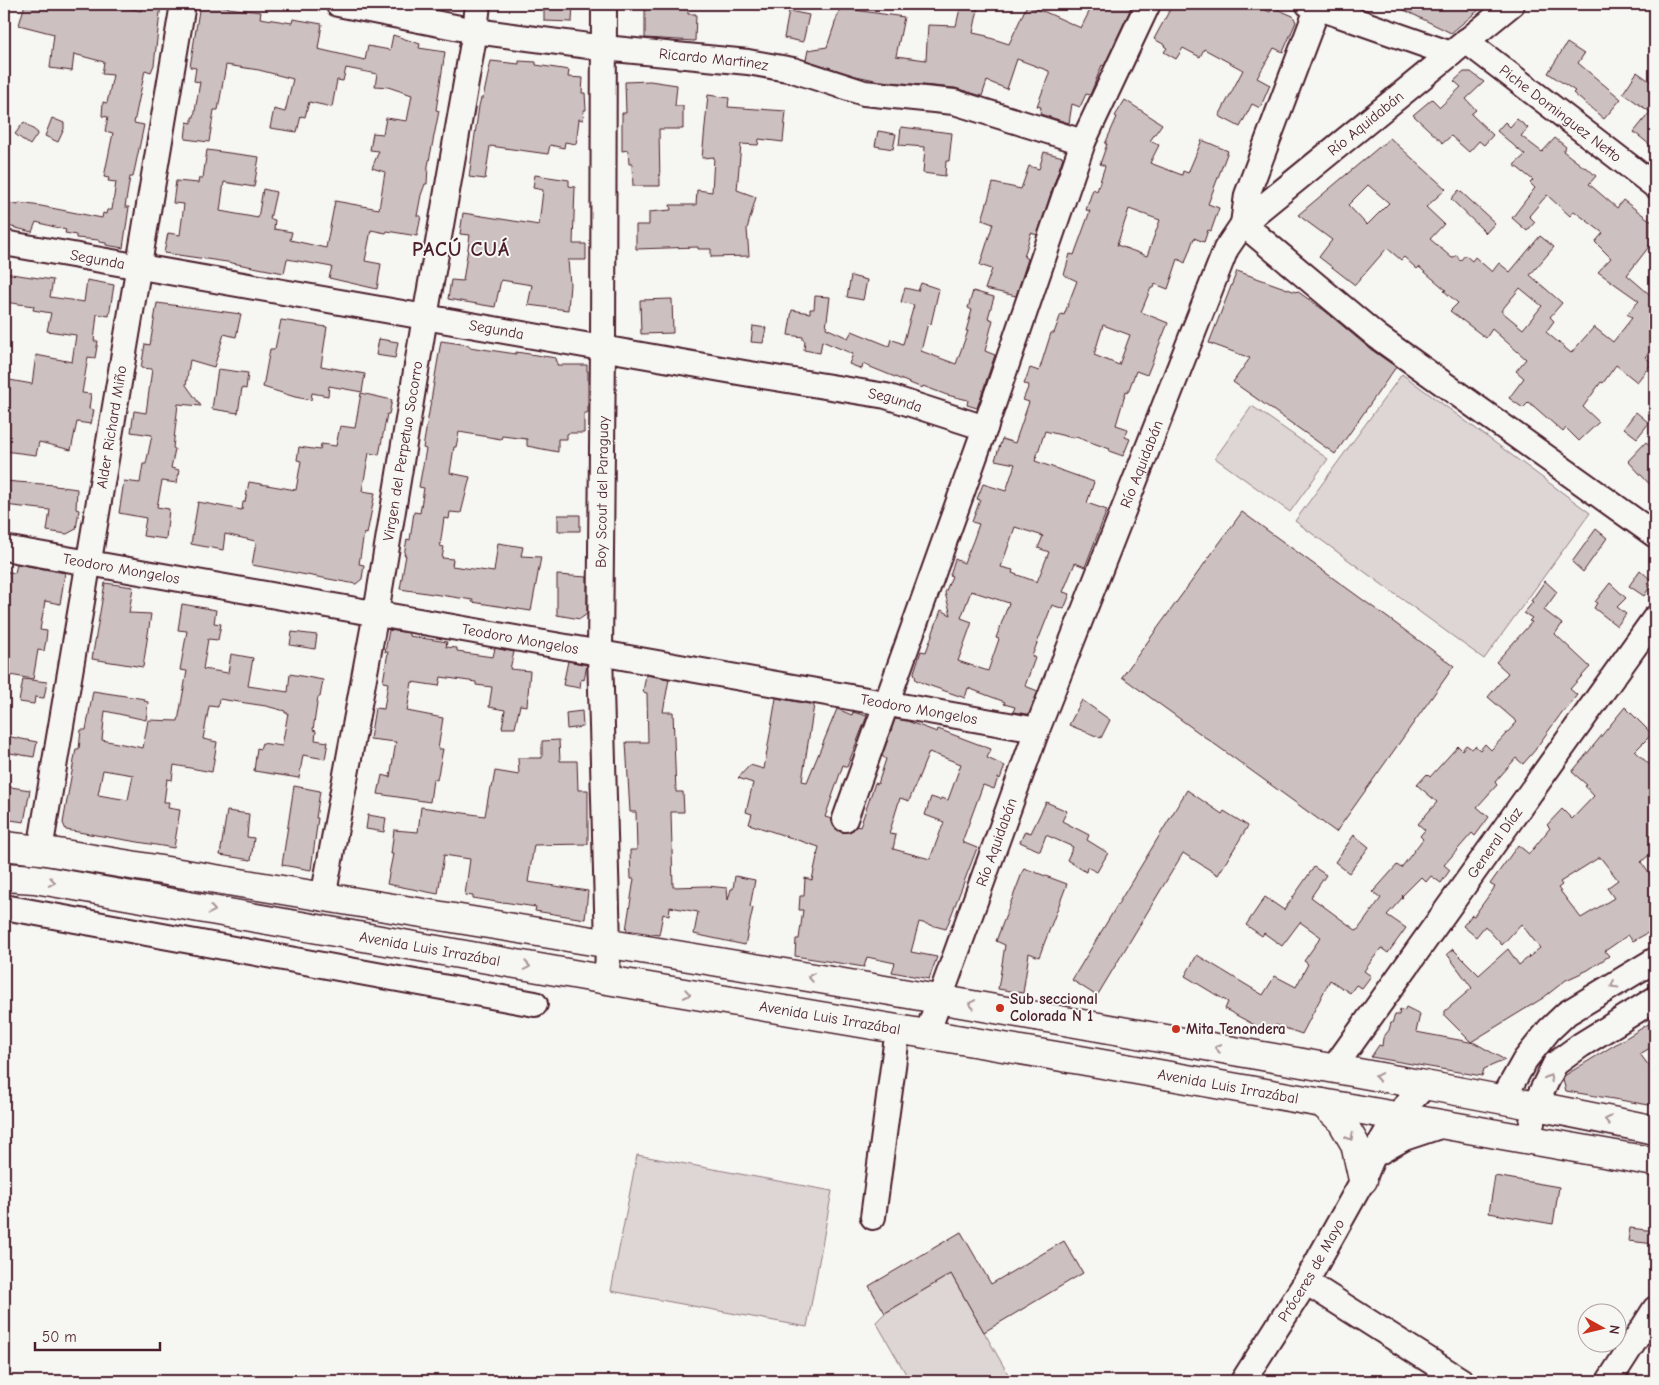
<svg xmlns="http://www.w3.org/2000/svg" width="1659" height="1385" font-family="'Comic Neue',sans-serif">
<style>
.green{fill:#ddd6d5;stroke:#947a80}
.building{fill:#ccc1c0;stroke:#4a1f2b;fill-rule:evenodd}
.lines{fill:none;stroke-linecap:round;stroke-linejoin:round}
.minor-casing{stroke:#4a1f2b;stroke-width:28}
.major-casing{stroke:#4a1f2b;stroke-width:31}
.minor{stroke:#f6f6f2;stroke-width:24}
.major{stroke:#f6f6f2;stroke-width:28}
.oneway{stroke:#a99598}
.poi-dot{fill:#c8321e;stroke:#f6f6f2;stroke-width:2}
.labels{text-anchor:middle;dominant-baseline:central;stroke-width:4;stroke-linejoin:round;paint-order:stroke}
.street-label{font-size:15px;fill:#4a1f2b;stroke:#f6f6f2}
.poi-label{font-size:15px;font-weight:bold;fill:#4a1f2b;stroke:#f6f6f2;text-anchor:start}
.district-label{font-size:20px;font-weight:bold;letter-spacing:1px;fill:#4a1f2b;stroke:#f6f6f2}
</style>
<rect width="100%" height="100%" fill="#f6f6f2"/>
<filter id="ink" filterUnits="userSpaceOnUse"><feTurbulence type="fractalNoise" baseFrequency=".02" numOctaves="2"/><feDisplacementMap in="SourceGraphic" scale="10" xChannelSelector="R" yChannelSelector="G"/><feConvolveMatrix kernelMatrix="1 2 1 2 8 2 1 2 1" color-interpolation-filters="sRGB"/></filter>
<g filter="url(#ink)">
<path class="green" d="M1402,374L1590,513L1484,659L1295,521Z
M1252,406L1328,459L1290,512L1215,458Z
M637,1155L832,1191L807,1327L611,1291Z
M951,1274L1012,1381H910L876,1322L885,1313Z"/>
<path class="building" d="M25,4H108L141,11L142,4H161L154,65L151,72L145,70L134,123L144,125L133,177H130L125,207H129L123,248L106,245V243L99,242V240L76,238V235L65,233L66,230L36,222L32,232L4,225V218L10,203L18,205L19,203L41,206L102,218L103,213L106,214L107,210H112L116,182L108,181L109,178L104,177L113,133L105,131L108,117L102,116L103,102L107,103L113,75L102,74L104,62L74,54L72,71L50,68L54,34L19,25Z
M200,4H211L228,7V8L261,12L260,18L292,23L293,19L322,24L318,49L365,60L368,46L390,50L393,35L420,44L419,48L445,52L436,110L439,111L428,166L427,184H425L421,195L417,216H421L417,236L387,231L386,233L371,230L365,261L381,264L377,289L329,278L332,267L287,259L284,273L227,262L164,253L168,233L180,235L184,204L173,203L176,181L198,183L199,178H203L207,150L259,157L254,187L224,182L220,211L258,218L263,189L276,192L270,219L275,220L274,229L292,232L290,240L326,248L335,201L379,209L385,172L372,168L379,151L370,150L373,133L383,134L386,118L407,121L412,95L388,87L375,86L377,74L346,68L343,81L337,80L332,107L309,102L305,117L301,116L297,132L270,128L274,109L285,112L293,79L259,70L226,65L218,110H214L209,142L185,139L187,122L192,123V117H194L200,82L194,81L196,68L190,67Z
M544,4H573L572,22L544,21Z
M645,4H688V14H696L695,41L645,38Z
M961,4H977L976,9H978L973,33L987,36V37L1009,44L1027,5L1043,12V11L1081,28L1093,4H1121L1131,8L1104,66L1102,65L1090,95L1086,94L1080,107L1072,104L1069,123L1040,114L1041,107L1037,106L1049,74V71L1017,59L1007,89L987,81L982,96L955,88L880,81L856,76L806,60L808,50L827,47L840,8L904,17L896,56L926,60L928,25L956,26Z
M1173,4H1250L1270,12L1272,7L1293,16L1296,22L1283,52L1274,48L1257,78L1270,85L1260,108L1252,104L1240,127L1219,116L1243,70L1204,49L1200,57L1183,48L1176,59L1164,52L1167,48L1164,46L1165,45L1154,39Z
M1392,4H1470L1480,9L1451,33Z
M789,11L809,15L803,42L784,38Z
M1567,43L1584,54L1578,63L1621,99L1604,119L1573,93L1575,91L1548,73Z
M491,61L519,64V61L536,62V65L569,70L568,77L583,78L582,93H585L586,110H584L583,120L579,119L576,144L565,142L564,148L550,145L548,154L490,146L485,179L469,177L479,106L481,98H483Z
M1464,72H1471L1484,82L1466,99L1476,110L1471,114L1493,135L1484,145L1479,141L1469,152L1451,136L1443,143L1413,115L1432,99L1440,107L1461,87L1454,81Z
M1637,72L1655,85V149L1634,132L1650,112L1623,93Z
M650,81L677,85L675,106H683V129H659L660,186H633L632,164H629L628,150L622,151V113H626L625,82Z
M708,95L729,98L728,107L786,111L783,142L759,139L758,145L741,144L737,190L756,197L747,229L749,256L711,257V249H698V247L636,249V225H649V212L671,210L670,205H696L697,190L712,192L714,157L702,158Z
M1125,100L1162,124L1150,141L1159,145L1150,163L1182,175L1183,171L1188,173L1202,140L1228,151L1208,204L1219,208L1211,231L1208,230L1204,242L1194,238L1185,263L1178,259L1168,289L1155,284L1154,288H1151L1141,312L1168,323L1147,375L1136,371L1128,392L1126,391L1116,425L1128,429L1125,437L1130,439L1123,456L1109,451L1110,449L1076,437L1073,438L1045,431L1035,461L1094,482L1087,503L1107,510L1085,567L1075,563L1063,592L1070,594L1064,609L1052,605L1032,656L1035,658L1025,686L1038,691L1029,714H1027L1013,712L1015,707L1004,704L1005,702L968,688L965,698L925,684L916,680L914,672L921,651L926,652L941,610L951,615L945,593L952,576L950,575L955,559L964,563L973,541L979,524L972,522L980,500L977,499L983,484L1006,491L1015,464L995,460L1002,439L1015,443L1029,402L1023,400L1029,385L1024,384L1030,368L1039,371L1051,333H1054L1061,314L1064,315L1077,281L1064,275L1070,254L1074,255L1090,211L1086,210L1093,189L1097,191L1105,166L1100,164L1107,144H1105L1117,117L1115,116ZM1129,209L1160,220L1147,256L1117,245ZM1103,325L1130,335L1119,365L1094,355ZM1015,527L1043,536L1038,548L1049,552L1037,582L1012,573L1013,570L1001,567ZM971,591L1009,603L996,638L999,639L988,671L958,661L972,622L961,618Z
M52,118L64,123V129L58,142L45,136Z
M1517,119L1528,128L1521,136L1542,152L1555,138L1566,147L1563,151L1585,168L1586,167L1596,176L1589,184L1617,208L1623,200L1655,224V239L1627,275L1655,299V346L1645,357L1652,363L1637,382L1616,365L1603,383L1601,382L1583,407L1599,422L1579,441L1566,428L1563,432L1529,402L1523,408L1509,398L1524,378L1516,371L1526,359L1492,329L1486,338L1450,311L1458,303L1444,291L1446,290L1419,267L1417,269L1404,257L1401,260L1387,248L1355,285L1319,257L1332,240L1298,215L1390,138L1446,189L1426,207L1444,224L1430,239L1452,258L1457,255L1460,261L1465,255L1472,261L1475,257L1492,272L1499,263L1510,272L1540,236L1554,247L1530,275L1562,303L1550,317L1554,321L1546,332L1571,353L1594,327L1613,342L1632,318L1627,314L1639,301L1598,272L1611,258L1595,242L1603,233L1574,211L1570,216L1547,195L1529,216L1535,222L1527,231L1512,218L1535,188L1530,183L1533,180L1514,165L1525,155L1497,131L1505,122L1510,127ZM1368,185L1389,203L1367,225L1348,205ZM1520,288L1542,306L1523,329L1501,311Z
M24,122L38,133L30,145L15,134Z
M901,127L952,133L949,161H946L945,176L923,173L925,147L899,145Z
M878,131L896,134L893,149L875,146Z
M1044,152L1063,157L1037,235L1031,233L1024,257L1028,259L1016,296L985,289L992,269L980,265L993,224L982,220L993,183L1021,189L1029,166L1039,169Z
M535,175L569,180V186L575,187L573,244H586V260H568L570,284L568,310L528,305L532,285L501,280L495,307L448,299L451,280L463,281L470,235L460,234L463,213L539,225L543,190L533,188Z
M1459,190L1495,223L1486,233L1451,199Z
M1237,271L1296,292L1297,291L1325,311L1369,348L1396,367L1335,454L1233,382L1250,358L1209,343Z
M4,273L53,280L50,297L84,302L87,280L114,285L109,316L97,314L94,341H98L95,358L88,357L82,393L91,394L89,409L94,410L91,424L77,422L71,450L39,442L36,455L4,451V379L32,384L36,355L72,362L76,335L47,331L51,313L33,310L34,306L4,302Z
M851,276L867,280L863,300L847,297Z
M921,283L939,289L931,324L928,323L921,351L956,364L968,331H966L972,310L968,308L973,291L994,297L988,318L993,320L985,351L995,355L977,408L967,405L968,400L947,395L923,386L922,388L863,364L862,369L849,364L853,354L822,341L820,353L804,350L805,341L803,340V337L788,335L792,310L810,313V309H814L815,296L830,297L826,328L848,338L852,331L889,346L891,339L903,344L914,305L901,302L905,288L918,291Z
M672,299L673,333L641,334L640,300Z
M157,303L241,314L236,337L224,334L214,367L190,360L186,385L201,406L178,404L173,448L175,449L171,468L179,470L177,483L162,481L157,507L169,509L166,539L143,536L146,518L119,513L124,481L140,483L143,464H146L152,435L131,432L134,411L146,413L152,369L141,368L145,344L150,345Z
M281,320L327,327L321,366L365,374L362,392L329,386L328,396L312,393L311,400L295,397L263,387L270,349H275Z
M753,326L766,328L763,343L751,342Z
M379,339L398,342L395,358L376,355Z
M441,341L469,345V347L516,354V352L556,358L555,361H557V365H587V371H588V413H584V433H569L567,434V439H558V452L527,446V439L502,436L501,439L459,432L456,447H454L450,473L470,477L461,513L450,512L449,519L444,518L440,546L444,547L442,558L453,559L452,566L494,572L498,543L523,547L521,556L541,557L531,611L472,602L473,600L400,589L406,555H404L407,539L410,540L414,512L420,513L424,488L419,487L426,449L423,448Z
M218,369L248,373L246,389L242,388L238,413L212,409Z
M361,393L392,400L389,414H387L379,455L369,453L362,491L375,493L367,534L364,533L359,564L364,565L362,579L356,584L252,565L256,542L255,541L225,534L223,550L191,544L198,502L242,510L243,502H245L249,482L296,490L301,461L297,460L299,447L320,450L321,444L336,446L340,426L355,428Z
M1636,412L1649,423L1637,438L1624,428Z
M1646,442L1655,450V490L1628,461Z
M4,481L55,485V486L77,489L76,509L79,510L76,529L67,534L47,531L50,510L4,505Z
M1242,512L1454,666L1336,832L1122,677Z
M558,515H580V531H558Z
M1596,529L1607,538L1583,572L1572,562Z
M17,564L65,573L60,604L45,601L40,630L47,631L46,640L44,651L38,650L33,679L4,674V571L15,573Z
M1640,570L1653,582L1644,596L1629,586Z
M557,575L587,577V614L580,619L557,615Z
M1545,581L1557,592L1544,610L1562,624L1555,634L1590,667L1570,689L1577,695L1564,712L1563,711L1536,748V749L1523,764L1516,758L1495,782L1497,785L1477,807L1489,817L1475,836L1472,833L1444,865L1450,870L1441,883L1431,876L1426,882L1421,877L1402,896L1403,897L1387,915L1406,928L1388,953L1381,948L1364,971L1371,976L1362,988L1356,985L1350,993L1330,980L1302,1034L1276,1025L1271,1034L1225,1009L1228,1002L1185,976L1197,955L1263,995L1275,976L1296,987L1308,964L1304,961L1321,937L1300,922L1282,946L1264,933L1262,936L1246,925L1265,897L1284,910L1314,867L1326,875L1311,897L1357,931L1381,898L1373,892L1397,865L1401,868L1423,839L1420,836L1425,830L1418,824L1437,802L1417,785L1427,774L1430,777L1458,746L1462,750L1466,745L1472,749L1475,746L1480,750L1485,744L1491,750L1517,722L1488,697L1508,673L1496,662L1532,622L1529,621L1532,618L1524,613L1533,602L1531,601Z
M105,583L133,587L129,613L151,614L143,667L92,659Z
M1610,583L1626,598L1617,607L1626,614L1617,626L1594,608L1597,603L1595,602Z
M182,604L216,610L214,623L221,624L218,640L208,639L203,669L228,673L231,654L253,658L248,686L288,692L290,674L323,680L320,697H318L313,730L316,731L315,740L328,742L325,759L303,755L299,778L254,771L257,748L260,749L262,743L282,746L288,713H285V711L266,706L219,699L218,707L209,706L203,739L217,742L212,772L174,765L172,780L167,779L164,802H169L168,808L180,810L174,848L66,830L63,823L76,749H79L81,730H86L93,691L145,699L144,701L148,702L146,720L105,711L102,740L143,748L148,720L178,721L187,671L180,670L187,631L178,630ZM103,770L133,775L128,800L98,795Z
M389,630L409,633V636L447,642L446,647L457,648V651L464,652V653L493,657L495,648L514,652L510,669L530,671L527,706L520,705L515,728H502L505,710L489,707L492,687L476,685V682L441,677L439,686L412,682L407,711L443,718L438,749H443L437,780L433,779L430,802L378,794L382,775L390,777L396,742L370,739L375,708L384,709L388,683L383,682L388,652H385Z
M292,632L317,635L315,649L290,645Z
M568,661L587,665L584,680L581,679L580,688L563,685Z
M646,675L669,679L663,712H673L676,792H683L684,812H671L673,887L707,886L727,888L728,900L731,889H733L735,876L755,880L750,907L753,908L745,945L694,934L698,912L670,907L669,916L663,914L659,935L626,930L634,879H631L630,850H637L636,812H630L626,742H648L647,693L643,692Z
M23,679L47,682L44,698L35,697L34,704L19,702Z
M776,698L814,705L802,781L807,782L837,709L852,715L853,712L867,716L847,767L843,765L825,817L832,819L834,827L841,832H848L853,830L856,826L860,827L875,783L878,784L886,759L882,756L895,719L907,721L937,732L938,729L991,749L987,758L1005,766L1000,779L998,778L994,789L983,785L962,842L977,848L946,929L919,922L911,952L937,957L929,979L892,972L895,963L867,957L864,967L795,956L796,939H799L803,910H799L800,896H804L805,878L812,880L819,847L749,824L752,814L746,812L753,783L738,778L750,765L764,769ZM929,752L961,764L948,800L941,798L940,800L931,797L925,815L944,822L930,859L893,849L896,835L889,834L900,798L909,801Z
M1082,700L1110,720L1101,738L1069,725Z
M1625,707L1652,734L1635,751L1655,770V850L1641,862L1655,882V929L1633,941L1628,935L1605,951L1609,956L1588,970L1566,980L1543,998L1471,1042L1445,1016V1011L1472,988L1447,954L1453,949L1479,975L1508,949L1519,965L1540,948L1521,924L1502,945L1485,926L1476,937L1463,926L1472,915L1474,916L1495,887L1490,884L1518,845L1529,854L1550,828L1547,825L1562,809L1572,819L1594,796L1585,786L1587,785L1572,772ZM1600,857L1618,880L1607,888L1614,898L1581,918L1558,888L1562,885L1560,882Z
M582,711L583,727L567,729L566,713Z
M6,736L37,742L34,757L4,752Z
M559,740L560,761H577L578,790H588V844L534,845L528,882L588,891L585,919L535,911L536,907L503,902V903L473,898V896L465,895L470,859L444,855L438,894L387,884L393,854H391L394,830L418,832L421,807L485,816L490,787L492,788L495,771L519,775L518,758H542V741Z
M4,786L30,790L24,822L4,819Z
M294,786L320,791L316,818H318L311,870L282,865Z
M1187,790L1222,814L1224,811L1248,826L1218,875L1183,853L1097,996L1072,980Z
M1046,802L1067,811L1062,821L1089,835L1087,840L1108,853L1097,872L1087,867L1086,872L1067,860L1073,847L1046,835L1040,851L1020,842L1025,831L1031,833Z
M227,811L249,814L247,837L254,838L251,860L220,855Z
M368,815L386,818L384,832L366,829Z
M1354,835L1369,847L1349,873L1335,862Z
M1024,868L1067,884L1039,957L1029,953L1023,993L998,989L1005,945L996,941Z
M1406,1007L1420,1014L1416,1032L1475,1043L1505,1060L1484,1069L1482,1076L1371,1057L1379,1045L1382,1046L1383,1038L1389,1030L1391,1023H1392L1395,1015H1399L1400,1009L1404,1011Z
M1655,1020V1045L1640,1054L1655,1074V1106L1566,1091L1563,1080L1564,1076Z
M1495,1176L1559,1187L1553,1224L1489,1213Z
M1630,1228L1655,1231V1244L1628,1241Z
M961,1232L991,1284L1064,1241L1083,1273L984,1332L951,1274L885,1313L869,1286Z"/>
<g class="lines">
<g class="minor-casing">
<g id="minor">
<path id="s1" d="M338,4L475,31L604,48L748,62L793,70L864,93L954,102L1083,142"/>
<path d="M604,4L603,348L600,653L608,944L607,980"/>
<path d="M1308,4L1451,54"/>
<path d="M1319,4L1247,195L1243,224L1378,337L1655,535"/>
<path id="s2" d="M1466,41L1655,186"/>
<path id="s3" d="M4,243L744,373L886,396L985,428"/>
<path id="s4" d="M4,548L1037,730"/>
<path d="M845,819L985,428L1083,142L1148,4"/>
<path id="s5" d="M40,850C89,568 134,286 183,4"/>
<path id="s6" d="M323,898L376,613L425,317L475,31L478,4"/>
<path d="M4,907L535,1004"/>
<path id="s7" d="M927,1034L1037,730L1226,249L1243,224L1258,211L1512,4"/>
<path id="s8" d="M1333,1069L1655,618"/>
<path d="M1503,1099L1525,1060L1549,1030L1567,1013L1655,960"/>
<path d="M1529,1140L1535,1105L1555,1064L1581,1045L1655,999"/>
<path d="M1374,1155L1404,1138L1443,1125"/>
<path d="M873,1217L898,1029"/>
<path d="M1306,1282L1462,1381"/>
<path id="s9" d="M1243,1381L1306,1282L1363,1180L1373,1156L1396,1116L1426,1085"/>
<path d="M1609,1381L1655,1309"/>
</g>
</g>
<g class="major-casing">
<g id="major">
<path d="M4,846L40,850C425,914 810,975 1194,1044C1348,1071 1502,1098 1655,1130"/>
<path id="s10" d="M4,877L35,879L607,980L1080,1060L1655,1162"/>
<path d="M1322,1103L1341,1120L1355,1144L1363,1180"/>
</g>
</g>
<use href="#minor" class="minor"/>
<use href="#major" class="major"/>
</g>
<defs><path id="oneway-chevron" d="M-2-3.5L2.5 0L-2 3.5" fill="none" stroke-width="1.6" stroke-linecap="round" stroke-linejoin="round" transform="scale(1.25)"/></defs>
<g class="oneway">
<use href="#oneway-chevron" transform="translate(52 882) rotate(10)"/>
<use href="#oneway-chevron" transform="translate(212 910) rotate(10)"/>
<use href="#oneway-chevron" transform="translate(527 966) rotate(10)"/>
<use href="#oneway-chevron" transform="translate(811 977) rotate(-171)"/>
<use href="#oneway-chevron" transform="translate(1614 985) rotate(149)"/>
<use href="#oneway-chevron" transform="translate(687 994) rotate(10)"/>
<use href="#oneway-chevron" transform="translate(972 1004) rotate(-170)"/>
<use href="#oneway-chevron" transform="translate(1218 1048) rotate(-170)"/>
<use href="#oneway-chevron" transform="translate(1378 1077) rotate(-170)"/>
<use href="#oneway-chevron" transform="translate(1549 1078) rotate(-63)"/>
<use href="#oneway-chevron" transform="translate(1608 1120) rotate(-168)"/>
<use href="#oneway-chevron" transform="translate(1350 1137) rotate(60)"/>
</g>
</g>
<g class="poi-dot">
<circle cx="1000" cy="1008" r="5"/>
<circle cx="1176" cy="1029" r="5"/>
</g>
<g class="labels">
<g class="street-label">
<text stroke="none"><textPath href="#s1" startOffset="380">Ricardo Martinez</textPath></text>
<text stroke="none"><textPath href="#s2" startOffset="119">Piche Dominguez Netto</textPath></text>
<text stroke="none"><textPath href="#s7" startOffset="1029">Río Aquidabán</textPath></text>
<text stroke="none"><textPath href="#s3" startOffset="95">Segunda</textPath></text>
<text stroke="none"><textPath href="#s3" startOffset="500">Segunda</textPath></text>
<text stroke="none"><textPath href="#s3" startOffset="905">Segunda</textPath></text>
<text stroke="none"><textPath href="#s5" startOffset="429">Alder Richard Miño</textPath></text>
<text stroke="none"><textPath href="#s6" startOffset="454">Virgen del Perpetuo Socorro</textPath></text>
<text stroke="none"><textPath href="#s7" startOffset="609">Río Aquidabán</textPath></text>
<text transform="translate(602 492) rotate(-89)">Boy Scout del Paraguay</text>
<text stroke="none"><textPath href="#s4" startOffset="119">Teodoro Mongelos</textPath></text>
<text stroke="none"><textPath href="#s4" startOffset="524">Teodoro Mongelos</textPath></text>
<text stroke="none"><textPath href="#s4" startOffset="929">Teodoro Mongelos</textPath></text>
<text stroke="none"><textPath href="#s7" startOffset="204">Río Aquidabán</textPath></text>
<text stroke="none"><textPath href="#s8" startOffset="278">General Díaz</textPath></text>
<text stroke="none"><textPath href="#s10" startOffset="432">Avenida Luis Irrazábal</textPath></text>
<text stroke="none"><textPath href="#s10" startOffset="838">Avenida Luis Irrazábal</textPath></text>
<text stroke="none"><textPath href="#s10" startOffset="1242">Avenida Luis Irrazábal</textPath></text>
<text stroke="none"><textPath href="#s9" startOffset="130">Próceres de Mayo</textPath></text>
</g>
<g class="poi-label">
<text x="1010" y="999">Sub seccional<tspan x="1010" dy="17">Colorada N 1</tspan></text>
<text x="1186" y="1029">Mita Tenondera</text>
</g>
<g class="district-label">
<text x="461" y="249">PACÚ CUÁ</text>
</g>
</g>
<rect width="1659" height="1385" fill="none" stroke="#f6f6f2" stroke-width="20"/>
<rect x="10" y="10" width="1639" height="1365" fill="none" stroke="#4a1f2b" stroke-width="2" filter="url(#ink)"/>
<g transform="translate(1602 1328) rotate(98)"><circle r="24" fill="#f6f6f2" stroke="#b1a0a2"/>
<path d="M0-4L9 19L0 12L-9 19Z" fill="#c8321e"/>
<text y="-8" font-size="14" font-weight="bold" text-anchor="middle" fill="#4a1f2b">N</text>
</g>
<path d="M35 1342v8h125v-8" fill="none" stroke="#4a1f2b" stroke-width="2.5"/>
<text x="42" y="1342" font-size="15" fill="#4a1f2b" stroke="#f6f6f2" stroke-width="4" paint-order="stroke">50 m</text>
</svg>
